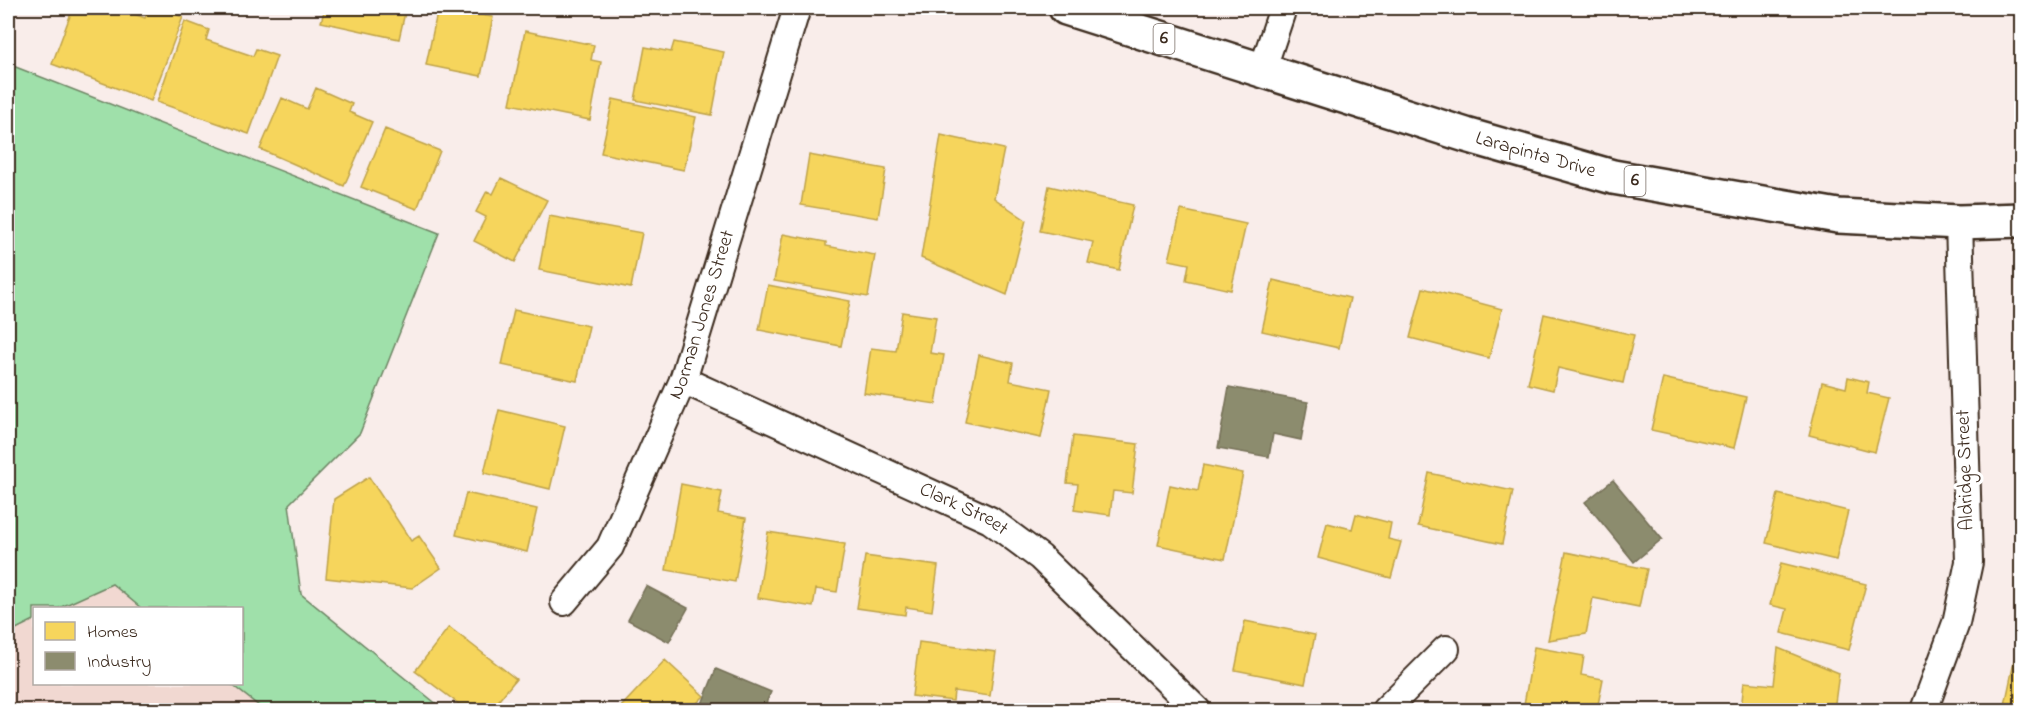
<svg xmlns="http://www.w3.org/2000/svg" width="2029" height="718" font-family="'Indie Flower',sans-serif">
<style>
.built{fill:#f1d8d1}
.green{fill:#9fe0aa;stroke:#6d8564;stroke-width:1.5}
.homes{fill:#f6d55c;stroke:#bea249;stroke-width:1.5}
.industry{fill:#8c8c6e;stroke:#746f56;stroke-width:1.5}
.lines{fill:none;stroke-linecap:round;stroke-linejoin:round}
.street-casing{stroke:#3b2a1e;stroke-width:30}
.primary-casing{stroke:#3b2a1e;stroke-width:38}
.street{stroke:#fff;stroke-width:26}
.primary{stroke:#fff;stroke-width:33}
.labels{text-anchor:middle;dominant-baseline:central;stroke-width:6;stroke-linejoin:round;paint-order:stroke}
.shield{fill:#fff;stroke:#766a62;stroke-width:1.5}
.shield-label{font-size:18px;font-weight:bold;fill:#3b2a1e}
.street-label{font-size:20px;fill:#3b2a1e;stroke:#fff}
</style>
<rect width="100%" height="100%" fill="#f9edea"/>
<filter id="ink" filterUnits="userSpaceOnUse"><feTurbulence type="fractalNoise" baseFrequency=".0167" numOctaves="2"/><feDisplacementMap in="SourceGraphic" scale="12" xChannelSelector="R" yChannelSelector="G"/><feConvolveMatrix kernelMatrix="1 2 1 2 8 2 1 2 1" color-interpolation-filters="sRGB"/></filter>
<g filter="url(#ink)">
<path class="built" d="M112,584L141,608H59Z
M34,620V684H231L264,710H8V633Z"/>
<path class="green" d="M8,64L439,233L360,433L289,504L301,594L444,710H264L231,684H242V608H141L112,584L59,608H34V620L8,633Z"/>
<path class="homes" d="M73,8H118L145,18L149,8H158L183,17L151,101L52,64Z
M325,8H406L399,39L321,22Z
M438,8L493,17L481,76L426,65Z
M185,21L209,30L206,40L253,56L256,49L277,56L249,134L157,102Z
M525,31L594,45L591,60L601,62L590,120L510,104Z
M674,42L724,52L712,115L635,100L645,47L671,52Z
M316,88L352,104L349,112L372,122L344,186L260,149L282,98L307,109Z
M613,99L696,117L684,170L601,153Z
M385,129L440,151L417,209L361,187Z
M941,135L1004,149L994,198L1026,220L1007,295L921,258Z
M809,155L886,169L878,218L801,205Z
M501,178L547,200L515,262L474,241L486,217L476,212L487,191L493,194Z
M1049,186L1133,205L1119,270L1088,263L1093,242L1040,231Z
M1181,210L1246,224L1231,290L1186,280L1189,264L1169,260Z
M549,216L642,233L631,288L539,270Z
M783,234L826,242V246L875,255L868,297L774,281Z
M1273,280L1350,298L1339,348L1262,331Z
M768,285L850,301L841,346L759,330Z
M1423,288L1502,309L1489,358L1410,338Z
M514,310L589,326L577,381L502,365Z
M902,312L936,317L930,353L944,355L936,404L864,393L871,348L896,351Z
M1544,314L1634,335L1623,383L1558,368L1553,390L1528,384Z
M979,355L1013,363L1010,381L1051,389L1041,438L965,422Z
M1848,377L1869,382L1867,393L1889,398L1875,452L1809,435L1822,382L1846,388Z
M1663,378L1746,397L1734,448L1651,430Z
M499,410L565,426L550,489L484,473Z
M1073,436L1138,444L1132,493L1113,491L1110,515L1074,510L1078,484L1067,483Z
M1203,465L1243,473L1225,559L1158,545L1170,485L1198,491Z
M1429,473L1513,491L1502,544L1418,526Z
M369,477L411,541L419,536L441,568L412,588L326,578L334,499Z
M681,484L722,492L718,513L746,518L735,582L666,570Z
M466,493L537,509L527,552L456,535Z
M1778,494L1848,511L1836,560L1766,543Z
M1356,514L1391,523L1388,539L1401,542L1391,578L1318,558L1327,523L1352,529Z
M768,532L845,544L837,592L816,589L813,607L758,598Z
M1566,552L1647,569L1639,607L1593,598L1586,634L1548,640Z
M865,556L938,566L932,611L906,607L905,615L857,608Z
M1781,563L1866,584L1849,650L1781,633L1787,609L1770,605Z
M1245,621L1315,635L1305,684L1235,670Z
M449,627L516,679L491,710H467L415,671Z
M919,642L996,652L990,696L954,691L953,701L912,696Z
M2018,643L2022,644V709L2005,705Z
M1534,647L1584,656L1581,675L1603,679L1597,710L1568,706L1567,710H1523Z
M1778,648L1839,673L1834,710H1741L1744,682L1774,685Z
M665,660L704,696L690,710H618Z"/>
<path class="industry" d="M1229,387L1308,402L1301,440L1273,434L1269,457L1218,448Z
M1613,480L1662,539L1634,562L1585,502Z
M646,586L688,608L669,642L628,620Z
M716,669L771,692L763,710H704L700,709Z"/>
<g class="lines">
<g class="street-casing">
<g id="street">
<path d="M1262,71L1283,8"/>
<path id="s1" d="M683,380L990,520L1040,557L1197,710"/>
<path id="s2" d="M564,602L610,547L683,380L797,8"/>
<path d="M1385,710L1446,649"/>
<path d="M1924,710L1956,623L1969,562L1959,222"/>
</g>
</g>
<g class="primary-casing">
<g id="primary">
<path id="s3" d="M1066,8L1466,135L1613,177L1838,216L1959,222L2022,220"/>
</g>
</g>
<use href="#street" class="street"/>
<use href="#primary" class="primary"/>
</g>
</g>
<g class="labels">
<g class="shield">
<rect x="1153.5" y="24" width="21" height="30" rx="4.5"/>
<rect x="1624.5" y="166" width="21" height="30" rx="4.5"/>
</g>
<g class="shield-label">
<text x="1164" y="39">6</text>
<text x="1635" y="181">6</text>
</g>
<g class="street-label">
<text stroke="none"><textPath href="#s3" startOffset="492">Larapinta Drive</textPath></text>
<text stroke="none"><textPath href="#s2" startOffset="322">Norman Jones Street</textPath></text>
<text transform="translate(1966 470) rotate(-92)">Aldridge Street</text>
<text stroke="none"><textPath href="#s1" startOffset="309">Clark Street</textPath></text>
</g>
</g>
<rect width="2029" height="718" fill="none" stroke="#fff" stroke-width="30"/>
<rect x="15" y="15" width="1999" height="688" fill="none" stroke="#3b2a1e" stroke-width="2" filter="url(#ink)"/>
<rect x="33" y="607" width="210" height="78" fill="#ffffff" stroke="#b1aaa5" stroke-width="1.5"/>
<rect x="45" y="622" width="30" height="18" fill="#f6d55c" stroke="#b1aaa5" stroke-width="1.5"/>
<text x="87" y="637" font-size="18" fill="#3b2a1e">Homes</text>
<rect x="45" y="652" width="30" height="18" fill="#8c8c6e" stroke="#b1aaa5" stroke-width="1.5"/>
<text x="87" y="667" font-size="18" fill="#3b2a1e">Industry</text>
</svg>
